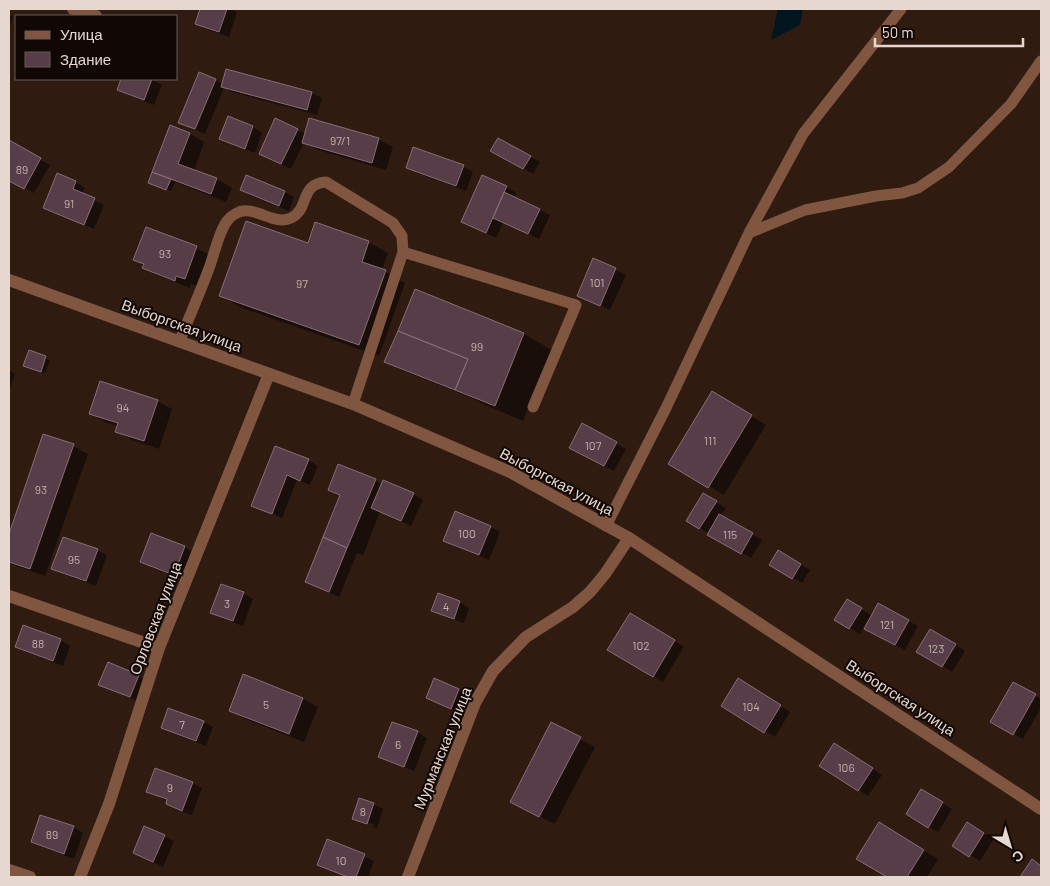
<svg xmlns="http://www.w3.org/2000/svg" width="1050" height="886" font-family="Barlow,sans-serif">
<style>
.water{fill:#01151e}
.shadow{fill:#0007;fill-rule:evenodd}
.building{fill:#563d47;stroke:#886d77}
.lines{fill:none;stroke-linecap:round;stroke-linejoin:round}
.service{stroke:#815641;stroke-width:11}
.minor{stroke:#815641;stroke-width:12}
.tertiary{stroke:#815641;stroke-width:12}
.labels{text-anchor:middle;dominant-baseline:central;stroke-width:4;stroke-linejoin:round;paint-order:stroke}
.number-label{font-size:12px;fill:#c2b0ae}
.street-label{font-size:15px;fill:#e6d7d0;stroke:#110805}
</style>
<rect width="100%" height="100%" fill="#301b11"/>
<path class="water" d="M778,9H803L800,25L771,40Z"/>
<path class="shadow" d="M201,9H231L237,12L229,37L206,29L196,23Z
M9,15L13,17L9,31Z
M227,70L312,93L322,98L317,115L232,92L224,88L205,134L180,122L200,73L223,84Z
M123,79H151L162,85L154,105L128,95L119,90Z
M253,127L262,133L255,153L231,144L221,138Z
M297,130L306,134L378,139L393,147L386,170L318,150L304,142L291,169L270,159Z
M190,134L204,142L194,171L217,179L232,188L226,202L175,182L171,191L154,185Z
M498,139L540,162L533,174L492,151Z
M9,142L50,165L34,193L9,179Z
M414,149L464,167L473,172L466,191L417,173L407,168Z
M75,182L85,188L82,194L104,205L94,229L44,208Z
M506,187L516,192L514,198L550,215L539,239L503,222L496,238L463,222Z
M241,190L285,192L294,197L289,211L251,196Z
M146,229L196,248L211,256L200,287L191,284L190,288L159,276L144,268L145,265L135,259Z
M368,242L388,253L382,270L405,283L379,356L240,307L220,295L308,244Z
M594,260L626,275L610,310L578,295Z
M415,291L524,334L552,350L523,421L485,405L472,398L401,370L386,361Z
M29,352L50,360L45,373L29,368Z
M9,370L15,374L9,391Z
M712,393L766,425L724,495L670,463Z
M157,401L172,409L159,449L132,440L117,431L119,426L105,422L90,413Z
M582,425L626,449L614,471L580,453Z
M44,436L73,446L88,454L45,576L16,566L9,562V537Z
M275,448L308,460L318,466L310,485L297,480L282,518L253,505Z
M375,480L383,485L413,494L423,500L411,526L380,512L363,555L357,553L339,597L306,581L341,496L330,489Z
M704,495L726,508L720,516L762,540L751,558L688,521Z
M491,527L500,532L489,560L454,546L445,540Z
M152,535L185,547L194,553L184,580L151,567L141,561Z
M97,550L107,555L96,586L63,574L53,569Z
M778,551L810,570L802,583L770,564Z
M243,593L253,599L243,626L222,618L212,613Z
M847,601L873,616L908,621L918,626L905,650L876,634L868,619L860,634L836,620Z
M459,602L469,608L464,623L443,616L433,610Z
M630,614L684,647L663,682L609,649Z
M24,627L61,641L70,646L63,666L26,652L16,646Z
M931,630L965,651L952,672L918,652Z
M139,676L148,681L140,702L100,684Z
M244,676L303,699L318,707L304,742L245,719L230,710Z
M435,680L469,696L461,713L437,703Z
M1014,683L1041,699V708L1023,739L992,722Z
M749,686L790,712L775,737L723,706Z
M203,722L213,727L206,746L172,733L162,727Z
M417,732L427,738L414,771L390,762L380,757Z
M580,739L595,747L555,824L526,810Z
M844,750L882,775L868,796L821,766Z
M192,783L202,788L192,815L177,810L167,804L168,801L148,791Z
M922,791L952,809L938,832L907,814Z
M373,804L383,809L377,828L363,824L354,818ZM362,821L374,824L373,827L362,824Z
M41,816L74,828L83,833L74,859L42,847L32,842Z
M977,830L993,840L980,861L954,846Z
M894,832L938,859L927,877H889L858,858Z
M164,836L174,841L163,867L135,853Z
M327,841L374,861L368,877H346L318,864Z"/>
<path class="building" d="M200,9H227L219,32L195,24Z
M226,69L312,92L307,110L221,87Z
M199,72L216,79L195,129L178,123Z
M121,79H152L144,100L117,90Z
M228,116L253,126L245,149L219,139Z
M275,118L298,129L281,164L259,154Z
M309,118L379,138L372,163L302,143Z
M170,125L190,133L178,164L217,178L211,194L152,172Z
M498,138L531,156L523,169L490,151Z
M9,140L41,158L24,189L9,181Z
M413,147L464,165L456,186L406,168Z
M152,172L171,179L166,190L148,183Z
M57,173L76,181L73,189L95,198L84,225L43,208Z
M246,175L285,191L279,206L240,190Z
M482,175L507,186L486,233L461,222Z
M504,192L540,209L528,234L493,218Z
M246,221L308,243L315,222L369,241L362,262L386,270L359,345L219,296Z
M146,227L197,246L185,279L176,276L175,281L142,268L144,264L133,260Z
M593,258L616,268L600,306L577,296Z
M415,289L524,333L495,406L455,390L468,359L398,331Z
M398,331L468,359L455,390L384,362Z
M29,350L46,356L41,372L23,366Z
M100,381L158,400L144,441L115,432L118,423L89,414Z
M712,391L752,415L708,488L668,464Z
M582,423L617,442L604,466L569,448Z
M43,434L74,444L30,569L9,562V534Z
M275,446L309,459L300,481L287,475L272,514L251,506Z
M338,464L376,479L347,548L323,537L340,495L328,490Z
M383,480L414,493L401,521L371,508Z
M703,493L717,501L699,529L686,521Z
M455,511L491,526L479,555L443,541Z
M719,514L753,533L741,554L707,535Z
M151,533L185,546L174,575L140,562Z
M63,537L98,549L86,581L51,569Z
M323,537L347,548L329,592L305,582Z
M778,550L801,564L792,579L769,565Z
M221,584L244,592L233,621L210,613Z
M438,593L460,601L454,619L431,611Z
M847,599L862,608L849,629L834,620Z
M878,603L909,620L895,645L864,629Z
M630,613L675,640L653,677L607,650Z
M23,625L61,639L53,661L15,647Z
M930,629L956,644L942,667L916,652Z
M108,662L139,675L130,697L98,685Z
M243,674L303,698L289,734L229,711Z
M434,678L459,689L451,709L426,698Z
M738,678L781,705L764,733L721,706Z
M1013,682L1036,694L1013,735L990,722Z
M168,708L204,721L196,741L161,728Z
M392,722L418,731L404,767L378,757Z
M551,722L581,737L539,817L510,802Z
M834,743L873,768L858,791L819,766Z
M155,768L193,782L182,811L166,804L167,799L146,792Z
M921,789L943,802L928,828L906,814Z
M359,798L374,803L367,824L352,819Z
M40,815L74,826L64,854L31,842Z
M879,822L924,850L907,877H887L856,859Z
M967,822L984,833L969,857L952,846Z
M144,826L165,835L153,862L133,853Z
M327,839L365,854L356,877H348L317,865Z
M1032,859L1041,866V877H1020Z"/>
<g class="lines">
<path class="service" d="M749,233L805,210L876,196L902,193L918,188L949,167L1011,104L1041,61
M403,252L576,305L533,407
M179,342C189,318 199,295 208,271C214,256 217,238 225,224C228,219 234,214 239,212C256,206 274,226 291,218C310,209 299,184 326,182L393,223L402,236L403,252L353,404
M606,526L666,408L749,233L803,134L901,9"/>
<path class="minor" d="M73,9L96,16
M9,596L159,648
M9,870L30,877
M80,877L109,804L159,648L269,374
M408,877L475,703L493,671L526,637L573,607L590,592L605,574L629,538"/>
<path class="tertiary" d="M9,280L353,404L510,472L629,538L1041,809"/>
</g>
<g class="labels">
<g class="number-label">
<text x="340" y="140">97/1</text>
<text x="22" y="169">89</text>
<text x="69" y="203">91</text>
<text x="165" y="253">93</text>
<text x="597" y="282">101</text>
<text x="302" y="283">97</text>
<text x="477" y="346">99</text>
<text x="123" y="407">94</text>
<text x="710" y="440">111</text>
<text x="593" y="445">107</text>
<text x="41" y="489">93</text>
<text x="467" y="533">100</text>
<text x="730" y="534">115</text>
<text x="74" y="559">95</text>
<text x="227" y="603">3</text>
<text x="446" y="606">4</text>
<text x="887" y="624">121</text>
<text x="38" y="643">88</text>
<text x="641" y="645">102</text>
<text x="936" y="648">123</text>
<text x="266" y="704">5</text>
<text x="751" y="706">104</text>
<text x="182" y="724">7</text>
<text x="398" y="744">6</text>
<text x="846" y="767">106</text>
<text x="170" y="787">9</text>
<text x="363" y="811">8</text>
<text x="52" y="834">89</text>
<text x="341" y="860">10</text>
</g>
<g class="street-label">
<text transform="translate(182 325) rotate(20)">Выборгская улица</text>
<text transform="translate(557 481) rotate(28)">Выборгская улица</text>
<text transform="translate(155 618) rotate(-69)">Орловская улица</text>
<text transform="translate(901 697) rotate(33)">Выборгская улица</text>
<text transform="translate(442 748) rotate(-68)">Мурманская улица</text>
</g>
</g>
<rect width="1050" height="886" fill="none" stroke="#e6d7d0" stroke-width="20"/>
<rect x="15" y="15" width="162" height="65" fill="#110805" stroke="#665b56"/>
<rect x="25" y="31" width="25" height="8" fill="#815641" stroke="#665b56"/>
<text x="60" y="40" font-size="15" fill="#e6d7d0">Улица</text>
<rect x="25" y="52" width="25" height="15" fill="#563d47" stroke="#665b56"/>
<text x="60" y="65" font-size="15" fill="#e6d7d0">Здание</text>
<g transform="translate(1010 846) rotate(142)" stroke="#110805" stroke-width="4" paint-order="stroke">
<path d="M0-4L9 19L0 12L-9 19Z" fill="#e6d7d0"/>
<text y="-8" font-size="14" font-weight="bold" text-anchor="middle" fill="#e6d7d0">С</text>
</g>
<path d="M875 38v8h148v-8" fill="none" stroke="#e6d7d0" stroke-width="2.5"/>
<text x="882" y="38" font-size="15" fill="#e6d7d0" stroke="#110805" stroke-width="4" paint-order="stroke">50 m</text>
</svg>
